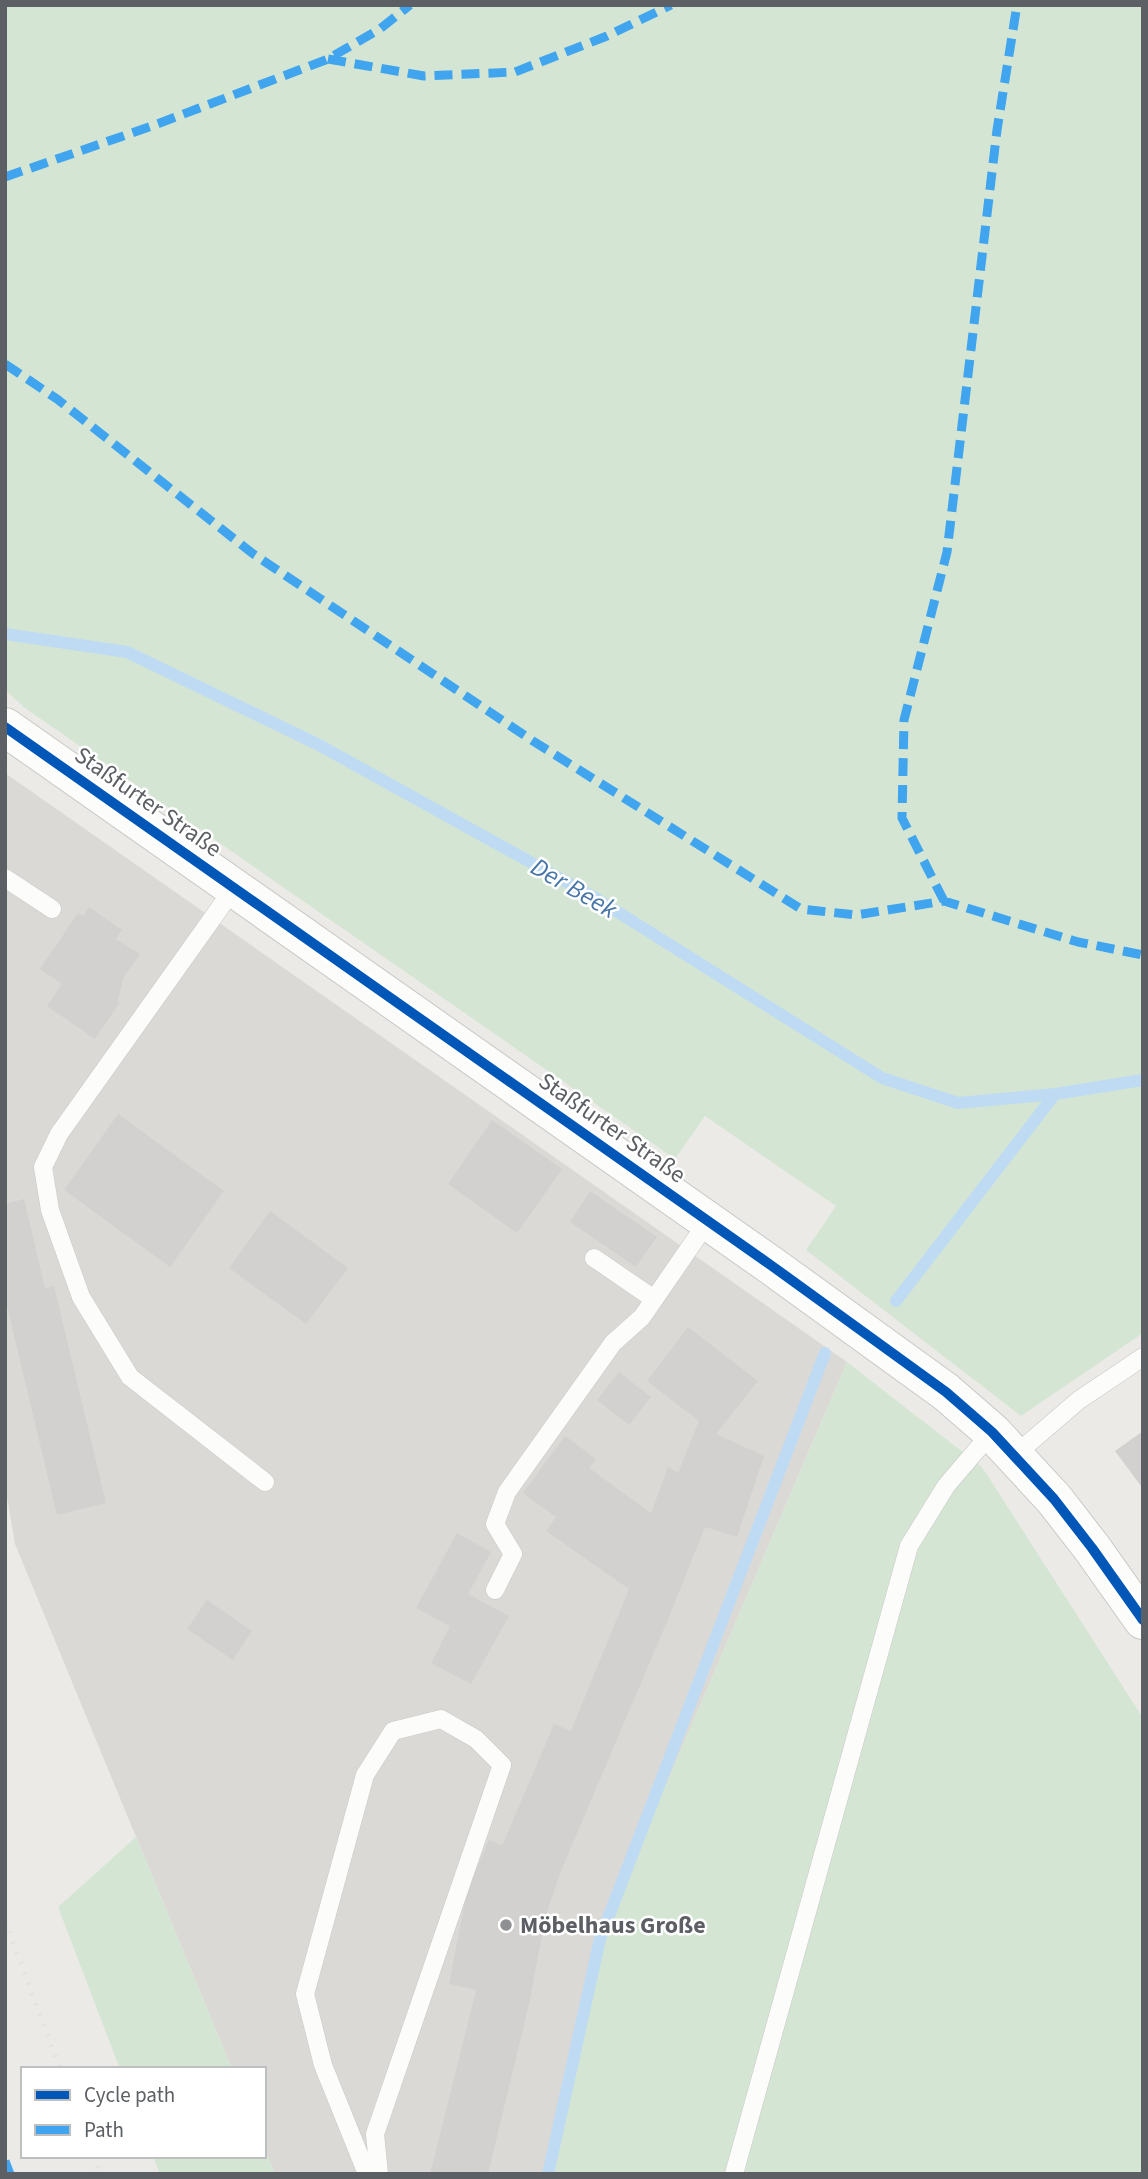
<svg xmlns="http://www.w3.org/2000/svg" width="1148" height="2179" font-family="'Source Sans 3',sans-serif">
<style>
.industrial{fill:#dbd9d6}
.green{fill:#d4e6d3}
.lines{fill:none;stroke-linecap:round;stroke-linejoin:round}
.stream{stroke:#bedbf3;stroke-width:12}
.building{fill:#d2d1cf}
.service-casing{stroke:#c8c8c8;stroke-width:19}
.secondary-casing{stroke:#c8c8c7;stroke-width:40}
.service{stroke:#fcfcfb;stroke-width:18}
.secondary{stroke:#fcfcfb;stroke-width:38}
.rail{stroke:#e2e2e2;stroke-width:5;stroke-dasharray:2 9;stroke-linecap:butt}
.quiet{stroke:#40a5ee;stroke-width:9;stroke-dasharray:18 9;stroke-linecap:butt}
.cycleway-casing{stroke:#fff;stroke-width:15}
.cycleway{stroke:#0057b8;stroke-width:10}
.poi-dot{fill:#8e9091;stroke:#fff;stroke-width:2.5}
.labels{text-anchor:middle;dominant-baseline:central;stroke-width:5;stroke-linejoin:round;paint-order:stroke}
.street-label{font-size:24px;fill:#5c5f63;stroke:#fff}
.poi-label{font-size:24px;font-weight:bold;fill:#5c5f63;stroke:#fff;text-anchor:start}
.water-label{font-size:26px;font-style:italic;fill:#4875a8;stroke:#fff}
</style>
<rect width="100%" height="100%" fill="#ebeae6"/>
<path class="industrial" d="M5,773L847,1362L600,1939L548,2174H275L264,2147V2069H232L15,1544L5,1485Z"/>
<path class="green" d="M5,5H1143V1333L1021,1416L806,1250L836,1206L705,1116L675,1159L25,708L5,690Z
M847,1362L982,1467L1143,1718V2174H548L600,1939Z
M136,1837L232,2069H120L58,1907Z
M264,2147L275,2174H160L153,2156H264Z"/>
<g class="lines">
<path class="stream" d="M5,634L127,652L319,745L597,899L882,1078L958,1103L1055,1094L1143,1080
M896,1301L1055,1094
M548,2174L600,1939L825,1353"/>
</g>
<path class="building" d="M89,907L122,930L116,939L140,954L123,978L118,1001L120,1002L95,1039L47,1006L62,984L40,969L78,913L83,916Z
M118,1114L224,1191L170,1267L64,1190Z
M492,1120L562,1169L517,1233L448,1184Z
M590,1191L657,1237L636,1267L570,1222Z
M24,1199L45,1288L54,1286L106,1503L57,1515L5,1298V1204Z
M270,1211L348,1268L306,1324L229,1268Z
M688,1327L758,1381L716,1434L764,1456L737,1537L705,1527L669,1617L561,1871L546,1915L529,2004L488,2174H430L476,1990L449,1984L467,1891L489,1840L502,1846L554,1724L571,1731L629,1589L546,1531L556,1517L523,1493L565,1436L596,1459L589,1468L651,1513L668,1467L678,1473L699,1421L647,1381Z
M619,1372L651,1397L629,1425L597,1400Z
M1143,1431V1485L1141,1486L1115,1451Z
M457,1533L491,1552L468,1594L509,1616L471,1684L431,1663L450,1626L416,1608Z
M207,1600L252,1631L233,1660L187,1629Z"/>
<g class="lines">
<g class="service-casing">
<path id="service" d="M5,878L52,909
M234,888L59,1134L43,1167L50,1210L81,1297L130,1377L265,1482
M594,1258L654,1299
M1015,1455L1079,1400L1143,1357
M495,1590L513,1554L495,1524L507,1492L613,1343L642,1317L708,1221
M367,2174L323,2065L305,1994L365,1775L393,1731L441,1719L476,1739L502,1765L375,2134L379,2174
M734,2174L909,1546L946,1486L992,1432"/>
</g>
<g class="secondary-casing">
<path id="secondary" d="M5,727L772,1266L946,1392L992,1432L1054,1499L1092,1548L1143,1620"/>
</g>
<use href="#service" class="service"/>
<use href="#secondary" class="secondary"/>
<path class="rail" d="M5,1921L60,2069
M93,2156L100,2174"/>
<path class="quiet" d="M328,59L424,76L515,72L607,36L671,5
M5,177L152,126L328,59L380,29L410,5
M5,364L57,399L252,553L533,741L801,909L856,915L944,901L1078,942L1143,955
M944,901L902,818L904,720L947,552L997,130L1017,5
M5,2161L10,2174"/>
<g class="cycleway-casing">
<path id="cycleway" d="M5,727L772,1266L946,1392L992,1432L1054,1499L1092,1548L1143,1620"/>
</g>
<use href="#cycleway" class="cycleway"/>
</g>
<circle class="poi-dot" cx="506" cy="1925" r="7"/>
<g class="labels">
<g class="street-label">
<text transform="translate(148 802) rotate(35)">Staßfurter Straße</text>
<text transform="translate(612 1128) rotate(35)">Staßfurter Straße</text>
</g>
<g class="poi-label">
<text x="520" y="1925">Möbelhaus Große</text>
</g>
<g class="water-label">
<text transform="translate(574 888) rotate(30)">Der Beek</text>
</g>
</g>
<rect width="1148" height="2179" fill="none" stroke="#5c5f63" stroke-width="14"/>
<rect x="21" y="2067" width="245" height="91" fill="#ffffff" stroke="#bebfc1" stroke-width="2"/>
<rect x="35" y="2090" width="35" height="10" fill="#0057b8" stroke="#bebfc1" stroke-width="2"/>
<text x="84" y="2102" font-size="21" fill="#5c5f63">Cycle path</text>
<rect x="35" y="2125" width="35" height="10" fill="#40a5ee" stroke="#bebfc1" stroke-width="2"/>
<text x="84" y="2137" font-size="21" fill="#5c5f63">Path</text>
</svg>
